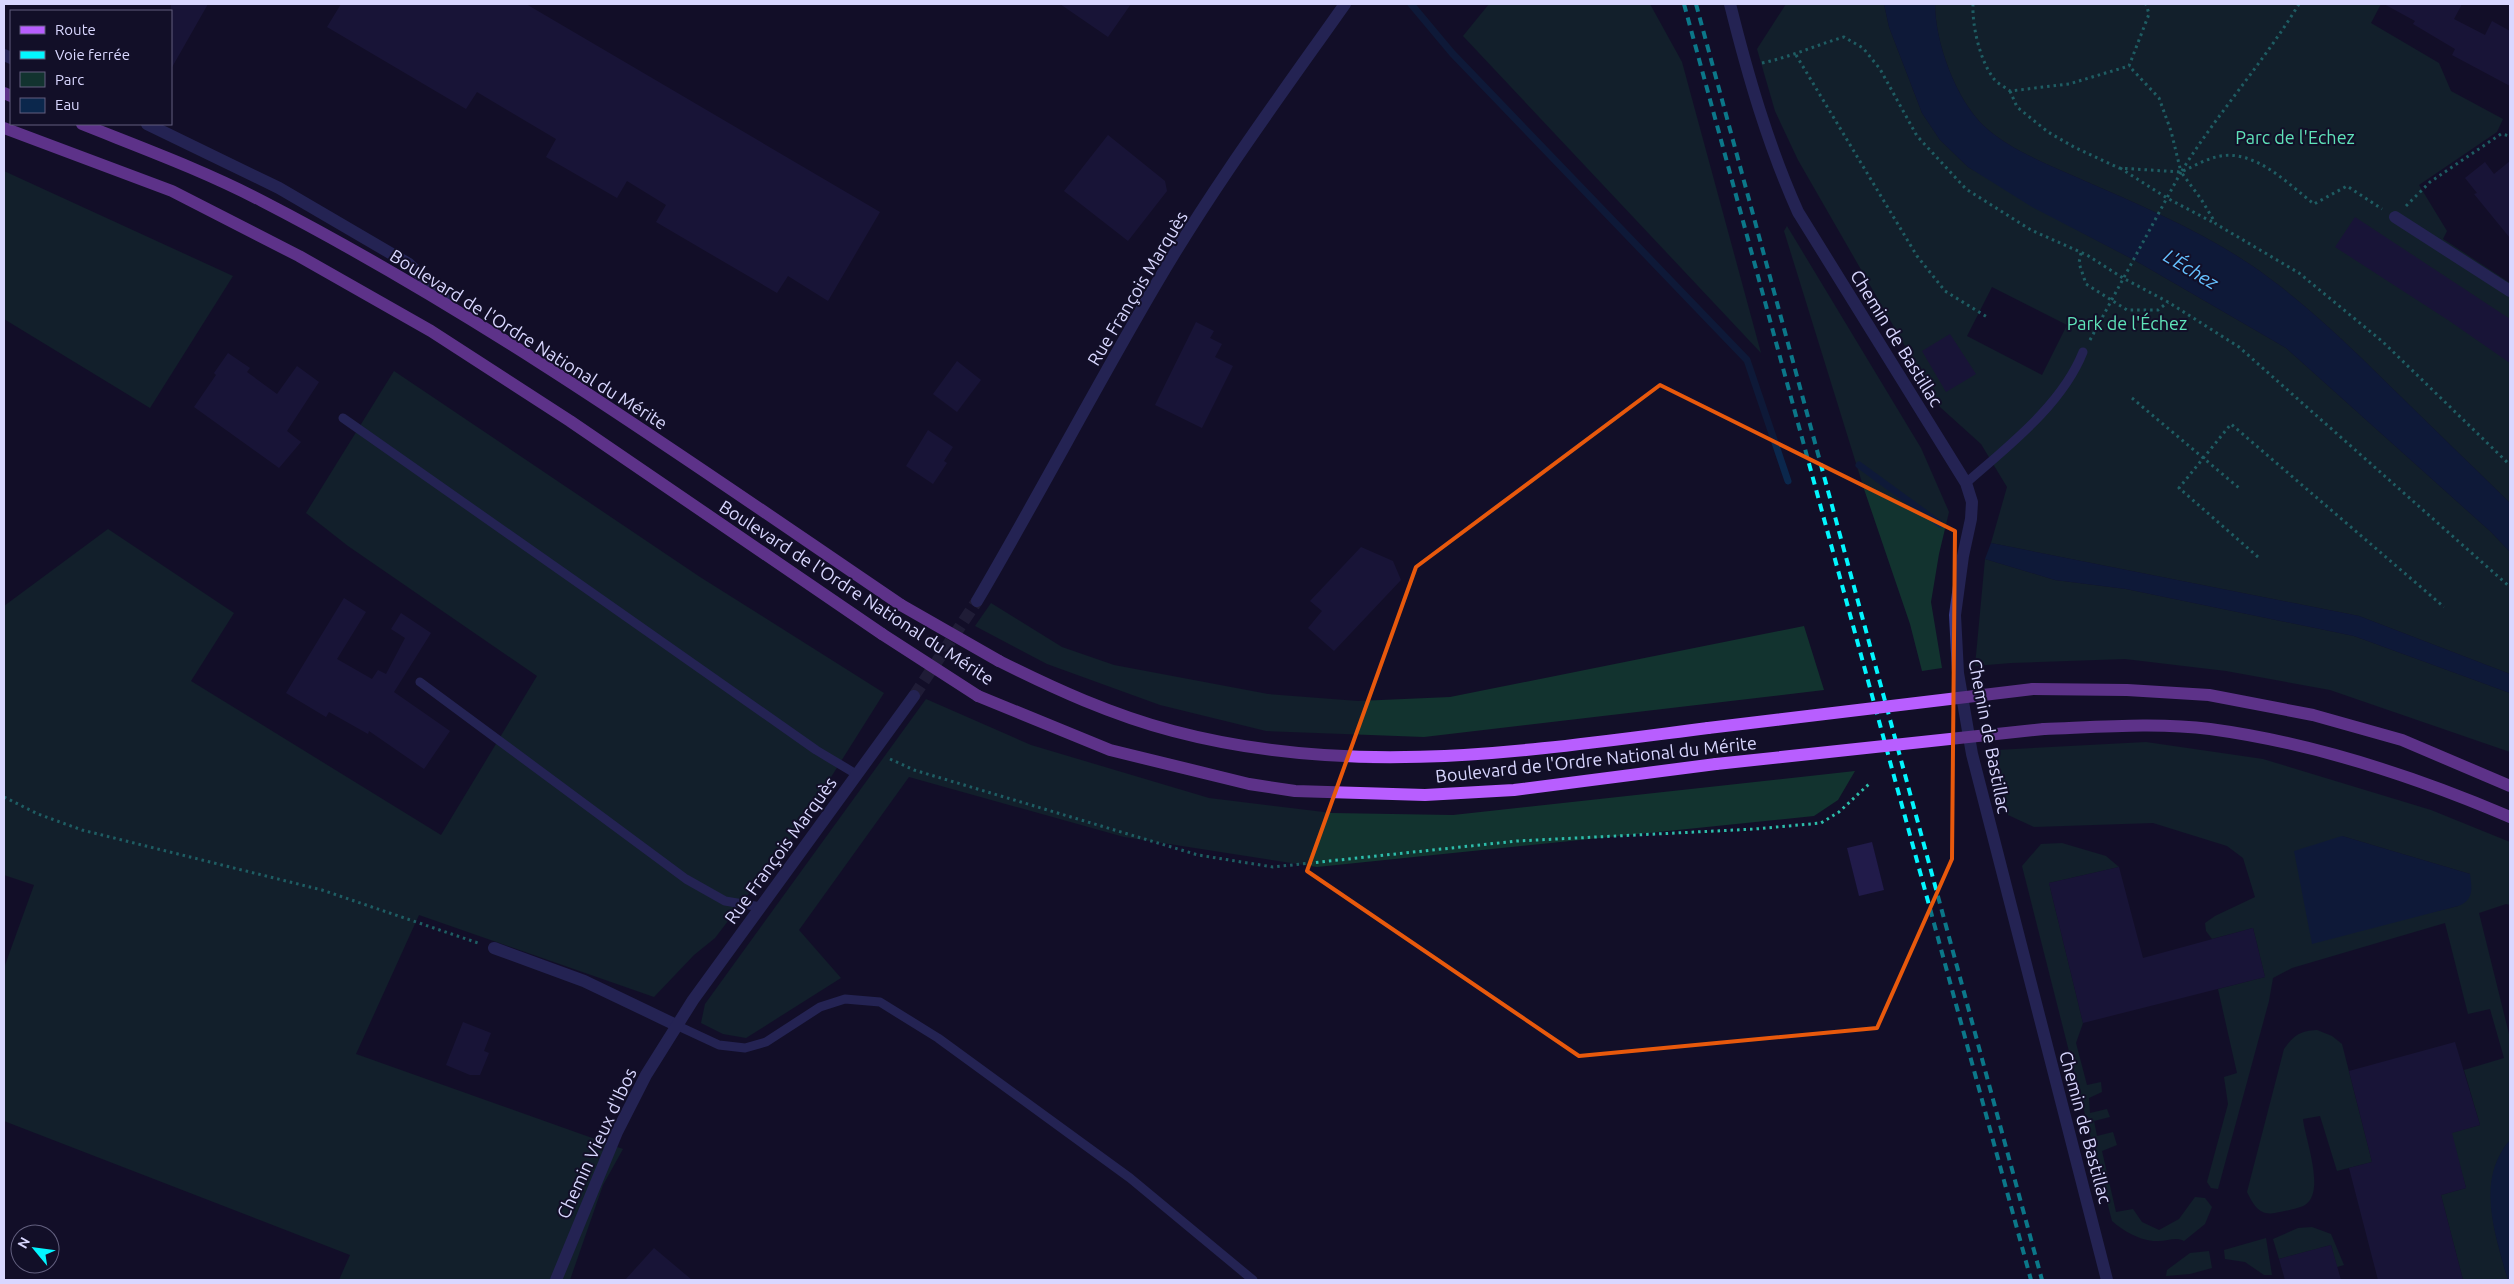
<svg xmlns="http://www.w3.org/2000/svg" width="2514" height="1284" font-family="Ubuntu,sans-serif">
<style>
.green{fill:#12332f;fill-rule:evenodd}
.water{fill:#0b274c}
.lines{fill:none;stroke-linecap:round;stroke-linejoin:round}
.stream{stroke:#0b274c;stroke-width:7}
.building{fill:#211b4a}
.tertiary-tunnel{stroke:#302d48;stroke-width:12;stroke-dasharray:12 6;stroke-linecap:butt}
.path{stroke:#2dbdab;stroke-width:3;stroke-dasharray:2.5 4;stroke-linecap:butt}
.service{stroke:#3a3c88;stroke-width:9}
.minor{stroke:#3a3c88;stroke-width:12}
.tertiary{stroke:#3a3c88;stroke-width:12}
.primary{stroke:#b85eff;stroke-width:12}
.rail{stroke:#03f6ff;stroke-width:4;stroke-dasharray:8 6;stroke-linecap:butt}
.primary-bridge{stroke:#b85eff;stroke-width:12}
.marked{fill:none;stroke:#e8590c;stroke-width:4;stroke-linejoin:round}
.labels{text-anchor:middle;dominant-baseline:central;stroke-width:4;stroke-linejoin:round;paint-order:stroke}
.park-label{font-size:18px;fill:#5fe3b9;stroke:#120f28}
.street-label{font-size:18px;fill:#d9d7ff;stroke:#120f28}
.water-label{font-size:19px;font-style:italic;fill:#65c1ff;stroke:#120f28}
</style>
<rect width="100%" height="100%" fill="#120f28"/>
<path class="green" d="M1489,4H1650L1682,62L1761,353L1463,36Z
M1786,4H1884L1889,27L1922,113L1940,140L1968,167L2077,230L2136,261L2286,348L2491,532L2510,552V674L2359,616L1991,543L2007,487L1981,444L1940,407L1798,160L1775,111L1757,49ZM1992,287L2067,325L2042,375L1967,336Z
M1935,4H2381L2371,23L2439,63L2451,91L2503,119L2497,132L2419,185L2447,231L2443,239L2510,283V503C2471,465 2431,426 2391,387C2347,343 2302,300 2251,265C2199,230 2142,206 2085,181C2051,165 2012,152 1984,126C1956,100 1935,42 1935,4Z
M4,171L233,276L150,408L4,319Z
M1787,226L1921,448L1949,512L1939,554L1931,602L1942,668L1922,671L1910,624L1864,489L1784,231Z
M394,371L700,577L884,693L799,828L715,938L694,955L654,997L419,915L356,1054L623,1149L603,1185L570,1280H339L350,1255L4,1121V968L34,885L4,875V606L108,529L234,613L191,681L441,835L537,676L348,546L306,513Z
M1985,559L2055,580L2126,589L2354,636L2510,693V752L2330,690L2226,671L2125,659L2011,663L1975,666Z
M991,603L1062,647L1114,665L1268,694L1358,701L1450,697L1804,626L1824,690L1424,737L1266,731L1160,705L1047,664L975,626Z
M926,699L1031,745L1209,798L1332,813L1453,815L1855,771L1838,800L1814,816L1317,867L1124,837L909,777L799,930L841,978L746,1038L723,1034L701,1023L705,1004Z
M2146,742L2263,759L2431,810L2510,842V905L2506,904L2479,913L2510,1038V1140C2476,1180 2495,1234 2508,1280H2463L2441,1195L2466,1188L2451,1133L2480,1125L2464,1070L2504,1058L2490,1009L2468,1014L2445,923L2292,968L2273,978L2269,1001L2218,1189L2211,1188L2207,1182L2228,1104L2224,1077L2237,1073L2218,989L2265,977L2253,928L2212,939L2206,931L2205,923L2215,916L2255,897L2243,858L2227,846L2153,823L2034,827L2008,815L1996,750ZM2342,836L2470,874L2458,906L2392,922Z
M2062,843L2106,856L2119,867L2049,883L2083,1023L2076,1043L2087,1085L2101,1082L2102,1092L2089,1098L2090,1113L2107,1109L2110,1117L2094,1121L2097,1136L2113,1132L2117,1145L2102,1151L2116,1212L2133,1209L2142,1222L2159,1230L2179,1219L2195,1197L2205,1198L2212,1207L2205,1224L2184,1241C2175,1236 2167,1242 2156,1241C2141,1241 2123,1231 2112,1221L2022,866L2041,844Z
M2317,1030L2332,1036L2342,1044L2372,1162L2337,1171L2320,1116L2303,1119C2305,1139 2326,1192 2305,1205C2298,1209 2284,1211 2275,1213C2259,1216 2253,1204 2247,1192L2284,1049C2294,1035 2300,1031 2317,1030Z
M2312,1227L2331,1234L2344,1265L2337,1267L2331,1245L2279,1259L2273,1239L2298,1228Z
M2266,1238L2272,1275H2264L2245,1262L2225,1259L2224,1250Z
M2209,1251L2212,1268L2190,1274L2166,1276L2167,1270L2190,1253Z"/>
<path class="water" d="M1884,4H1935C1935,42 1956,100 1984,126C2012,152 2051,165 2085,181C2142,206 2199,230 2251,265C2302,300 2347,343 2391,387C2431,426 2471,465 2510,503V552L2491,532L2286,348L2136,261L2032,207L1968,167L1940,140L1922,113L1889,27Z
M1991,543L2359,616L2510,674V693L2354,636L2126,589L2055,580L1985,559Z
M2342,836L2470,874C2472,889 2474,900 2458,906L2312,944L2294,851Z
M2510,1140V1280H2508C2495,1234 2475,1180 2510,1140Z"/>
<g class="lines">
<path class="stream" d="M1411,4L1452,53L1747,360L1788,481
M1859,465L1940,524"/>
</g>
<path class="building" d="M171,4H208L171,69Z
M341,4H526L880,212L828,301L788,276L777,293L656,222L666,205L627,181L617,198L546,157L556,139L477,92L466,109L327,27Z
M1060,4H1131L1108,37Z
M2384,4H2462L2454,19L2485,35L2492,21L2510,31V86L2452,55L2455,49L2413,24L2415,21Z
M1108,135L1165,181L1167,191L1128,241L1064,191Z
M2510,161V238L2474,194L2477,193L2465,178L2485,162L2494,174Z
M2355,217L2510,319V363L2448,320L2335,247Z
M1196,322L1214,331L1210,338L1222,344L1215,357L1233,366L1202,428L1155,405Z
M1950,334L1976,374L1946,392L1922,351Z
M228,353L250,368L247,372L277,394L297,366L319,382L287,431L301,442L279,468L194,407L216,375L214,373Z
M957,361L981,380L957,412L933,394Z
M928,430L953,447L944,461L947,463L933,484L906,466Z
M1361,547L1393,561L1401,580L1334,651L1308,628L1322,611L1310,601Z
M344,598L366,612L337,659L372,679L378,670L386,674L405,638L391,629L401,613L431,633L394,692L450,731L424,769L369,731L368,734L329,712L326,717L286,693Z
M1872,842L1884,890L1859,896L1847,848Z
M2119,867L2143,958L2253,928L2265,977L2083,1023L2049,883Z
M463,1022L491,1033L484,1051L489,1053L480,1075H470L446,1065Z
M2455,1042L2480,1125L2452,1133L2466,1188L2441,1195L2463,1280H2378L2349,1168L2372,1162L2349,1071Z
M2331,1245L2341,1280H2285L2279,1259Z
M654,1248L692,1280H625Z"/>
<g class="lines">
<path class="tertiary-tunnel" d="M914,696L977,601"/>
<path class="path" d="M1973,4C1972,26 1980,61 1994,79C1998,84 2005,87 2010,91L2069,84L2129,66L2149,14L2146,4
M2299,4C2263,63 2217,114 2181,172C2192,167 2204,160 2216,157C2253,147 2287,183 2314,204L2347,186L2382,209
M1796,55L1917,256L1945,291L1987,317
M1762,63C1791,57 1816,45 1844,37L1863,48L1880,69L1917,136L1966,189L2031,230L2087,255L2123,278L2168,302L2239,347L2510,587
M2010,91L2017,107L2048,132L2074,147L2119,168L2181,172L2201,199L2216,224L2299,273L2383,342L2510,465
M2120,168L2167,198L2216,224
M2406,206L2430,182L2501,134L2510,136
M2081,253L2079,263L2086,284L2127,310H2158L2168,302
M2090,340L2181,172L2171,131L2159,98L2129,66
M2132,398L2239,488
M2258,557L2179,488L2231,424L2444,607
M890,759L914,770L1198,855L1273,867L1517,841L1755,829L1821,823L1839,812L1870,783
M4,797L38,814L82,830L322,890L478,943"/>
<path class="service" d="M343,418L816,750L856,774
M1966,483C2008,446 2062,405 2083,352
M420,682L686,879L725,901L761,907
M676,1025L719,1045L745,1048L766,1042L820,1007L845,999L880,1002L938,1038L1130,1178L1253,1280"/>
<path class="minor" d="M1730,4C1748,76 1768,145 1798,212L1966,483L1972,502L1971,519L1963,556L1955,615L1958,673L1972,754L2107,1280
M4,55L11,58
M147,124L279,188L409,264L448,302
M2395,217L2510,291
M494,948L584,981L676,1025"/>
<path class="tertiary" d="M977,601C1038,497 1094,390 1155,286C1212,188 1280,96 1345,4
M556,1280L617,1132L646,1075L693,1000L914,696"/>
<path class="primary" d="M4,93L11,96
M82,124C142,148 205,171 262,201C487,317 693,464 901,605
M4,128L172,191L299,256L431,331L570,421L882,634
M999,661C1055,689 1112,715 1173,731C1355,779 1526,751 1708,728
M2033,689L2127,690L2209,695L2313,715L2402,740L2510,786
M978,696L1110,750L1249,784L1295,791L1425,795L1514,790L1716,764
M2044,729C2097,727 2158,722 2210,729C2314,743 2414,776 2510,817"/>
<path class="rail" d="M1684,4L2031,1280
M1696,4L2042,1280"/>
<path class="primary-bridge" d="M901,605L999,661
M882,634L978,696
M1708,728L2033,689
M1716,764L2044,729"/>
</g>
<path d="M0 0H2514V1284H0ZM1660,385L1955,531L1952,859L1877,1028L1579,1056L1307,871L1416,567Z" fill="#120f28" fill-opacity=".55" fill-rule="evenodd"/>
<path class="marked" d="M1660,385L1955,531L1952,859L1877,1028L1579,1056L1307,871L1416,567Z"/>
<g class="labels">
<g class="park-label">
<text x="2295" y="137">Parc de l'Echez</text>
<text x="2127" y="323">Park de l'Échez</text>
</g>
<g class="street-label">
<text transform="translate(1137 288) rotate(-59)">Rue François Marquès</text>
<text transform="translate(1897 338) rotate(58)">Chemin de Bastillac</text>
<text transform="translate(529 339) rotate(32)">Boulevard de l'Ordre National du Mérite</text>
<text transform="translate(857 592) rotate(33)">Boulevard de l'Ordre National du Mérite</text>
<text transform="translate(1990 736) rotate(79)">Chemin de Bastillac</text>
<text transform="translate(1596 759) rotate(-6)">Boulevard de l'Ordre National du Mérite</text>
<text transform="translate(780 850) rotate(-54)">Rue François Marquès</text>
<text transform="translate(2086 1127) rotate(75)">Chemin de Bastillac</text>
<text transform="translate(596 1143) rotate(-65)">Chemin Vieux d'Ibos</text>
</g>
<g class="water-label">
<text transform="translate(2191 269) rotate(31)">L'Échez</text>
</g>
</g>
<rect width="2514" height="1284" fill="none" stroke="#d9d7ff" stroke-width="10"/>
<rect x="10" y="10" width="162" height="115" fill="#120f28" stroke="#625f7e"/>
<rect x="20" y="26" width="25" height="8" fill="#b85eff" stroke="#625f7e"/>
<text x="55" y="35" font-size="15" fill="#d9d7ff">Route</text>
<rect x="20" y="51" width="25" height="8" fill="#03f6ff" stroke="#625f7e"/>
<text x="55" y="60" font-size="15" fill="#d9d7ff">Voie ferrée</text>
<rect x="20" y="72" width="25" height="15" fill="#12332f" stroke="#625f7e"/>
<text x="55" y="85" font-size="15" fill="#d9d7ff">Parc</text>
<rect x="20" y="98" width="25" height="15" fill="#0b274c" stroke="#625f7e"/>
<text x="55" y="110" font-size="15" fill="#d9d7ff">Eau</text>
<g transform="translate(35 1249) rotate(299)"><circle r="24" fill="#120f28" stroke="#625f7e"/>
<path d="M0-4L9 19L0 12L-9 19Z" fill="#03f6ff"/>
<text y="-8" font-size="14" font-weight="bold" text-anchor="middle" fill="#d9d7ff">N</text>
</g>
</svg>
